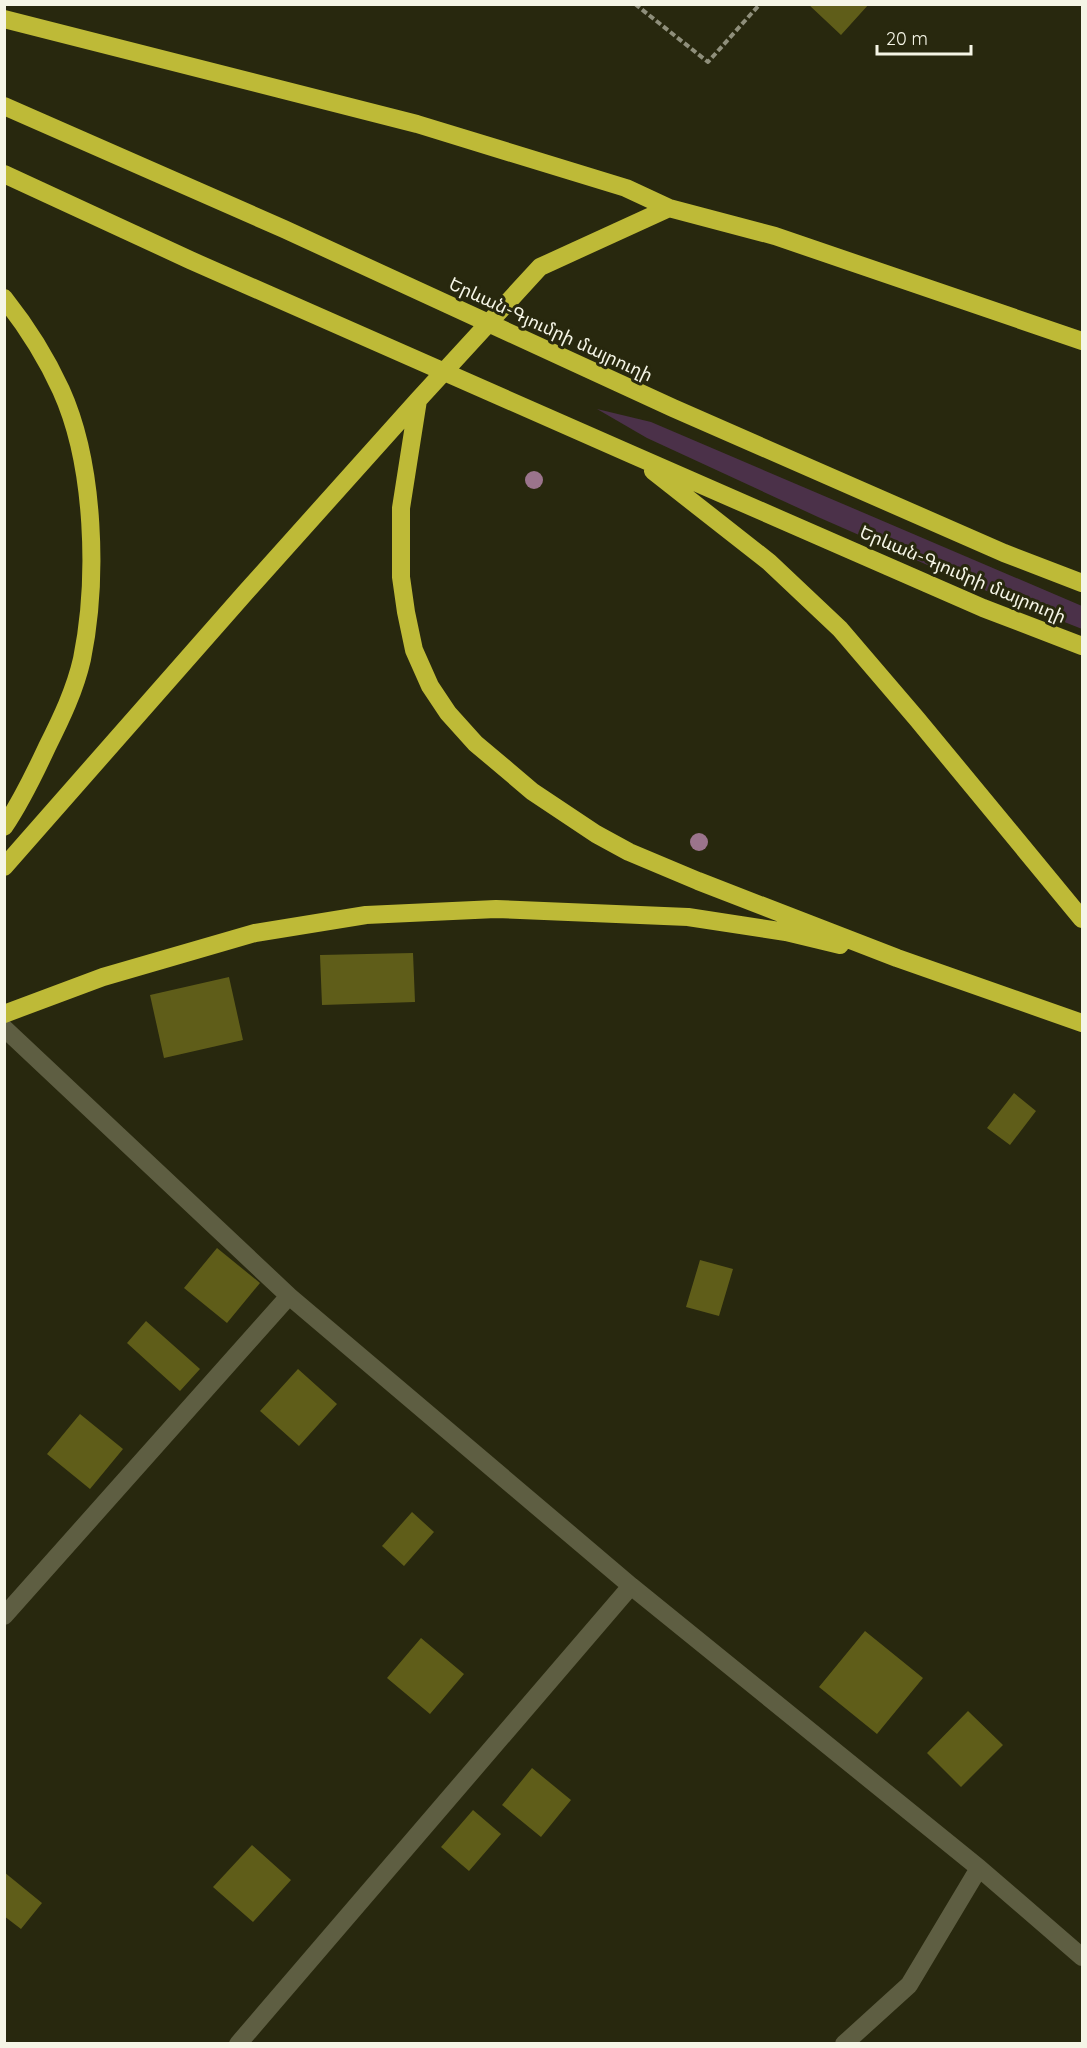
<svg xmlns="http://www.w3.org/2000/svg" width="1087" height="2048" font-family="Quicksand,'Noto Sans Armenian',sans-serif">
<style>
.green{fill:#4b3149}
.building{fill:#5f5d19}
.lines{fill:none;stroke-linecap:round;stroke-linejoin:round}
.path{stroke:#8f8f7b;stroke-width:4;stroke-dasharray:6 3;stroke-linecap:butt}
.street{stroke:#5e5e42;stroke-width:18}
.highway{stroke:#beba37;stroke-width:18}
.tree{fill:#9b748c}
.labels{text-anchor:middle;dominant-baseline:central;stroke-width:6;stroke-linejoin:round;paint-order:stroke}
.street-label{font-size:18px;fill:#f5f5e6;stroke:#28280e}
</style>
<rect width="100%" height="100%" fill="#28280e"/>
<path class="green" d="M597,409L651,422L1082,606V629L989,592L818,517L647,438Z"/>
<path class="building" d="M808,4H869L841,35Z
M413,953L415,1002L322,1005L320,955Z
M229,977L243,1040L164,1058L150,995Z
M1014,1093L1036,1111L1010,1145L987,1128Z
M217,1248L260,1283L227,1323L184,1288Z
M700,1260L733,1269L719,1316L686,1307Z
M146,1321L200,1369L180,1391L127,1343Z
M298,1369L337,1404L299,1446L260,1411Z
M80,1414L123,1449L90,1489L47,1454Z
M412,1512L434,1532L404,1566L382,1546Z
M865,1631L923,1678L877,1734L819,1687Z
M421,1638L464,1674L430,1714L387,1678Z
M968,1711L1003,1745L961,1787L927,1753Z
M532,1768L571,1800L541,1837L502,1805Z
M473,1810L501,1834L469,1871L441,1847Z
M252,1845L291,1880L253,1922L213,1887Z
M4,1872L42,1903L21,1929L4,1916Z"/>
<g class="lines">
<path class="path" d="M635,4L708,62L760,4"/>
<path class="street" d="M4,1028L289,1296L631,1586L979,1868L1082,1957
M4,1616L289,1296
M238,2044L631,1586
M844,2044L909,1985L979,1868"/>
<path class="highway" d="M4,19L417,124L626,188L669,208L775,236L1082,341
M4,106L284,229L673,408L1004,553L1082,583
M4,174L190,260L633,455L983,608L1082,646
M4,298C27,327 46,357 61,390C95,465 98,580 82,659C75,690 61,719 47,747C34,775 21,802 4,827
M418,400L401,508V577L406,612L414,650L430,686L448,713L475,743L533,792L596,834L629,852L698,881L897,958L1082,1023
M653,471L769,562L840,629L917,719L1082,919
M4,867L245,593L418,400L540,267L669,208
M4,1014L103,977L255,933L366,915L496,909L688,917L786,932L840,945"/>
</g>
<g class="tree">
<circle cx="534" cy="480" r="9"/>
<circle cx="699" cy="842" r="9"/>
</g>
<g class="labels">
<g class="street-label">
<text transform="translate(551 329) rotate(25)">Երևան-Գյումրի մայրուղի</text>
<text transform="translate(963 574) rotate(23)">Երևան-Գյումրի մայրուղի</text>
</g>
</g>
<rect width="1087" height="2048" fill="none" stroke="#f5f5e6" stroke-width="12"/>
<path d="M877 45v9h94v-9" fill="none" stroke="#f5f5e6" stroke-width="3"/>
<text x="886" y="45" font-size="18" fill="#f5f5e6" stroke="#28280e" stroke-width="4.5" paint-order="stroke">20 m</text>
</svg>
